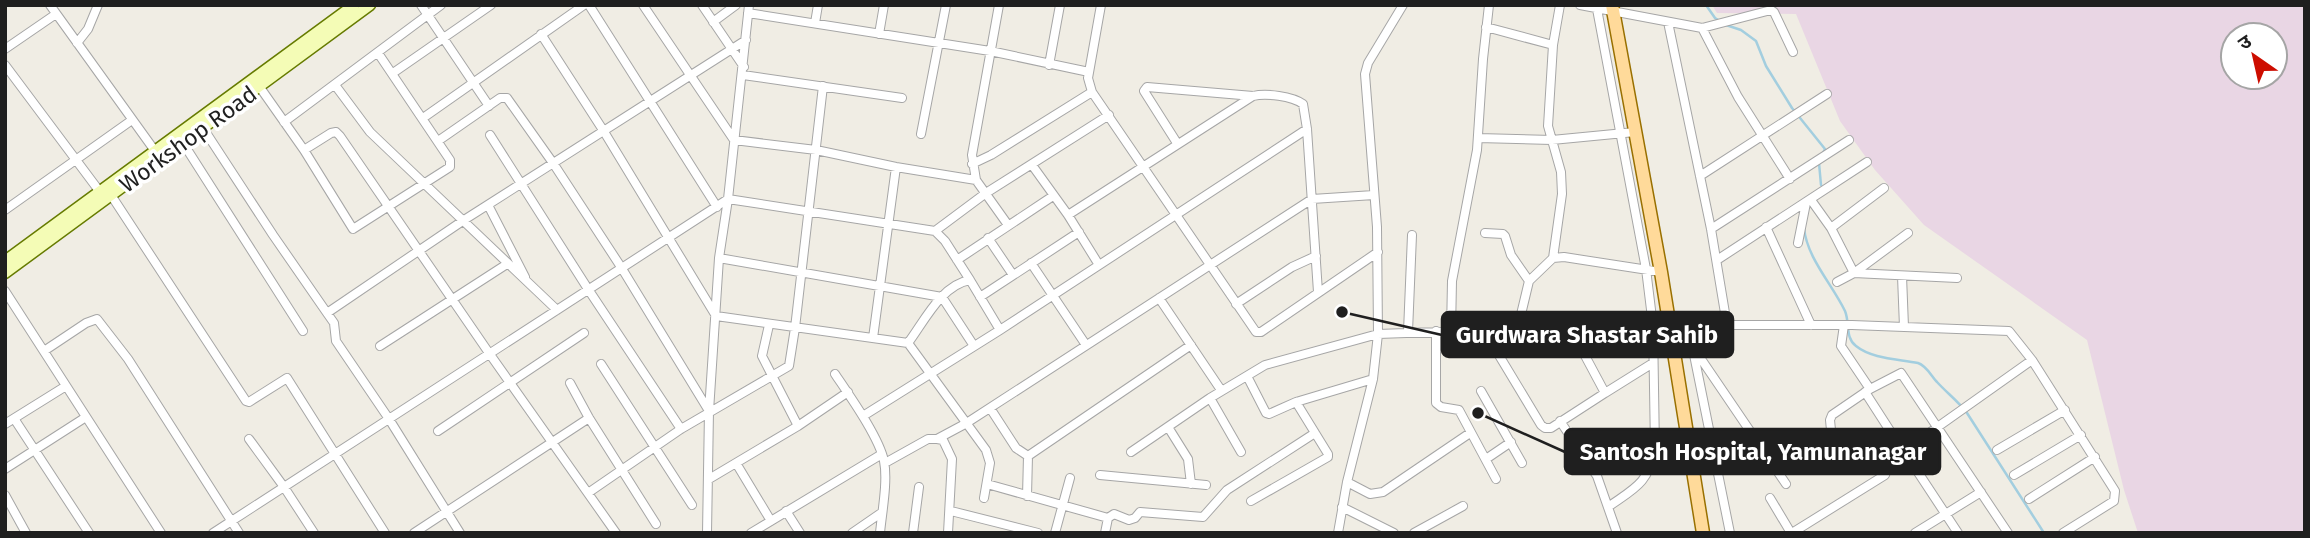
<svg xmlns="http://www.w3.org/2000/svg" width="2310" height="538" font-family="'Fira Sans','Noto Sans Devanagari',sans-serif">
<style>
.industrial{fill:#e9d6e4;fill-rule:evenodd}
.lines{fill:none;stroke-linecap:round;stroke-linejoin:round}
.stream{stroke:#a3cedf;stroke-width:2.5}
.minor-casing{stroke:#a6a6a6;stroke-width:10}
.secondary-casing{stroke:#667b00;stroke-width:13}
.primary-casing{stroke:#997000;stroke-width:15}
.minor{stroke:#fff;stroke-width:8}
.secondary{stroke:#f4fcb6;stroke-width:10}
.primary{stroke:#ffda9a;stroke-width:12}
.labels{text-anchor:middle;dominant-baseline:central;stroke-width:7;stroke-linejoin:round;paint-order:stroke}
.street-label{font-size:23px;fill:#1f1f1f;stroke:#fff}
.leader{fill:none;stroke:#1f1f1f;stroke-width:2.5}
.callout-dot{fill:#1f1f1f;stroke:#fff;stroke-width:2.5}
.callout{fill:#1f1f1f;stroke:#1f1f1f;stroke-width:2.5}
.callout-label{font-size:24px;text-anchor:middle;font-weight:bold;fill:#fff}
</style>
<rect width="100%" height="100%" fill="#f0ede4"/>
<path class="industrial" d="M1712,5H2305V533H2138L2124,490L2087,340L1924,225L1875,170L1840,121L1796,14L1717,13ZM2233,35H2275V77H2233Z"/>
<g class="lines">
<path class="stream" d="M1706,5L1715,18L1720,21
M1726,25L1741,30L1756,41L1766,66L1792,108L1825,149L1823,153
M1819,163L1821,185
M1804,228C1807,258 1832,284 1845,311C1850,323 1845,338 1856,346C1872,359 1899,359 1918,363C1927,366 1931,376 1937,382C1947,393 1958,401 1967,413L2044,533"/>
<g class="minor-casing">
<path id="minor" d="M50,5L155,151
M421,5L489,106
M589,5L717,207
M643,5L734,140L816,150L896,167L976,180
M702,5L744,67
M999,5L972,155L976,180L1008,225
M1101,5L1088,78L1092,92L1256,332H1261L1378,252
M1580,5L1702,28L1771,10L1774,12L1793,52
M1597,9L1646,269L1653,326L1655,449C1648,484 1635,488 1608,507
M748,13L990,51L1089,72
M713,22L736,5
M1668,22L1711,229L1727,325
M815,23L818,5
M1486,27L1553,45
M1702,28L1738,97L1790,179
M541,34L603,130L716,316L908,343L986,450L990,463L984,498
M879,34L884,5
M77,43L88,29L98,5
M5,49L56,14
M5,65L100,192
M1049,65L1060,5
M393,73L491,5
M743,75L902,98
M335,85L370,132L557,310
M259,86L304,150L331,133L336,132L340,136L489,353L616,533
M423,118L584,5
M284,122L441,5
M203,128L273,235L327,313L334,323L336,341L389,419L460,533
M921,134L946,5
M490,135L588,289L681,429
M1478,138L1552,140L1635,132
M438,141L500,98H507L553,163L621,267L709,411
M183,143L303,331
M1177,143L1144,91L1147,87L1253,96C1266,93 1292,96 1303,104L1307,129L1318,292
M304,150L353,229L450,167V160L378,53
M972,164L991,155L1092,92
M1032,165L1068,215L1099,265
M1700,176L1827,94
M111,195L246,401L249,402L287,378L385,533
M1811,200L1831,228L1854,273L1957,278
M488,205L525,277
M5,210L132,120
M1068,215L1253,96
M1766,227L1811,325
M1831,228L1884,188
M1711,229L1849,140
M1485,233L1503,234L1505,236L1511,255L1529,281
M988,238L1013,275
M1798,243L1806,203
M719,258L942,297L974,346
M1553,258L1564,257L1661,272
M957,260L1053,196
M1717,260L1867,162
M1031,263L1086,345
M1902,276L1904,327
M970,280L945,241L935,231L986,193L1109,115
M1837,282L1854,273L1908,233
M5,291L161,533
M980,297L1079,232
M1159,298L1221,390
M1236,304L1292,267L1316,256
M327,313L464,220L746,40
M769,325L762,356L798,426
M1688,325L1730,533
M1844,325L1841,346L1870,389
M1518,327L1529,281L1553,258L1562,194L1561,172L1548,126L1553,45L1560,5
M1491,330L1497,352L1541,425L1545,428H1551L1605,393L1582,350L1577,327
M1436,331V403L1441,407L1459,410L1496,479
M1451,331L1452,281L1477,150L1483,59L1489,5
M1408,332L1412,235
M873,338L896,167
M908,343C924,322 941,285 970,280L1000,330
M380,346L507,264
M44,351L86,323L97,319L128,359L239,533
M1697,353L1786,484
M601,364L692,505
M835,374C849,395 879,437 884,461C888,481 882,512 880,533
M1247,376L1266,413L1269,414L1296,402L1373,379
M570,383L589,418L656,524
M1481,391L1522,463
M1865,392L1894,437
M1605,393L1653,363
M1210,398L1241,452
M990,408L1016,448L1028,456L1191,345
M863,416L1000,330L1307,129
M15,420L89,533
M1560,421L1597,476L1617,533
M5,424L66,386
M1168,427L1188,459L1191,484
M438,431L584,333
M249,439L284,487L314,533
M937,439L943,440L952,459L948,533
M1832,440L1830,420L1832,415L1870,389L1901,373L2008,533
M1997,450L2065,410
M1904,451L1958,533
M1131,452L1210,398L1265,365L1378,334L1491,330L1518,327L1668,325H1852L2009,331L2032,360L2115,491L2114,501L2063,533
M1486,459L1511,442
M736,463L771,521
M885,463L928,439H937L965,424L1312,199L1374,195
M5,469L86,417
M1100,475L1206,485
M2014,475L2081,435
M709,479L798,426L848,392
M1347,482L1370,494L1383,492L1470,433
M987,484L1108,518
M588,493L681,429L789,366L795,328L823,86
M5,495L26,533
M1027,496L1028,456
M1770,498L1791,533
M2029,499L2095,457
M1251,501L1328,457V454L1296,402
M1342,507L1394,533
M786,511L800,533
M951,511L1038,533
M213,533L728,199L935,231
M414,533L589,418
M707,533L709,411L719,258L728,199L749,5
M751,533L882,454
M852,533L881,513
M913,533L919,487
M1055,533L1070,478
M1105,533L1108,518L1114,514L1129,520L1135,518L1140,512L1203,517L1227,490L1315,433
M1338,533L1347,482L1373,379L1378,334L1377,227L1365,74L1368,63L1403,5
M1414,533L1463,506
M1792,533L1885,475L1891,460L2032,360
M1915,533L1981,492"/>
</g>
<g class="secondary-casing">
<path id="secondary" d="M5,261L354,5
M5,273L370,5"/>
</g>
<g class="primary-casing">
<path id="primary" d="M1612,5L1661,272L1703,533"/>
</g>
<use href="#minor" class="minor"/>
<use href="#secondary" class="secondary"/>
<use href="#primary" class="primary"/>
</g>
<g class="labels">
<g class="street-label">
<text transform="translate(188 139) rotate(-36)">Workshop Road</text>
</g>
</g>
<path class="leader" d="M1342 312L1442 335M1478 413L1565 452"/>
<g class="callout-dot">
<circle cx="1342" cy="312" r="7"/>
<circle cx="1478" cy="413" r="7"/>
</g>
<g class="callout">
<rect x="1442" y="312" width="291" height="45" rx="7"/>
<rect x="1565" y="429" width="375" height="45" rx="7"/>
</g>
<g class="callout-label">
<text x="1587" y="343">Gurdwara Shastar Sahib</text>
<text x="1753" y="460">Santosh Hospital, Yamunanagar</text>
</g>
<rect width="2310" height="538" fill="none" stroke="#1f1f1f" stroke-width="14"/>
<g transform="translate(2254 56) rotate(326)"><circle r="33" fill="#ffffff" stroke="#a5a5a5" stroke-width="2"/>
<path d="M0-5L12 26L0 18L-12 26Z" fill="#cd0d00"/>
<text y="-10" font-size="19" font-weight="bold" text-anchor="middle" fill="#1f1f1f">उ</text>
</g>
</svg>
